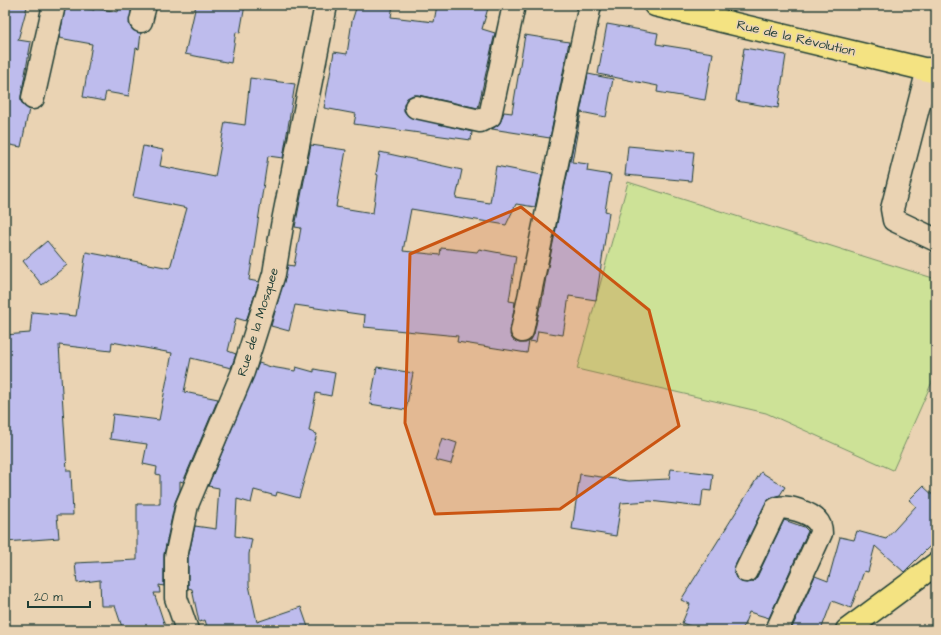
<svg xmlns="http://www.w3.org/2000/svg" width="941" height="635" font-family="'Architects Daughter',sans-serif">
<style>
.green{fill:#cde297;stroke:#769066}
.building{fill:#bebced;stroke:#1f3d34}
.lines{fill:none;stroke-linecap:round;stroke-linejoin:round}
.minor-casing{stroke:#1f3d34;stroke-width:25}
.major-casing{stroke:#1f3d34;stroke-width:25}
.minor{stroke:#ead3b3;stroke-width:22}
.major{stroke:#f4e382;stroke-width:22}
.marked{fill:#ca5512;fill-opacity:0.2;stroke:#ca5512;stroke-width:3;stroke-linejoin:round}
.labels{text-anchor:middle;dominant-baseline:central;stroke-width:3;stroke-linejoin:round;paint-order:stroke}
.street-label{font-size:13px;fill:#1f3d34;stroke:#ead3b3}
</style>
<rect width="100%" height="100%" fill="#ead3b3"/>
<filter id="ink" filterUnits="userSpaceOnUse"><feTurbulence type="fractalNoise" baseFrequency=".025" numOctaves="2"/><feDisplacementMap in="SourceGraphic" scale="8" xChannelSelector="R" yChannelSelector="G"/><feConvolveMatrix kernelMatrix="1 2 1 2 8 2 1 2 1" color-interpolation-filters="sRGB"/></filter>
<g filter="url(#ink)">
<path class="green" d="M628,182L936,279V373L893,470L766,413L577,369Z"/>
<path class="building" d="M5,5H18L27,7L18,40L31,42L21,96V102L29,109L21,147L5,144Z
M66,5L94,10L95,8L118,12L119,5H132L129,25L133,30L141,33L139,49L136,48L129,96L106,92L104,101L83,97L92,44L59,38Z
M196,5H245L240,33L236,32L231,63L185,54Z
M357,5H393L391,17L434,22L437,5H479L488,8L482,29L495,33L478,108L418,95H413L407,98L404,105V111L408,116L472,132L471,140L354,124L356,114L324,108L334,52L347,54L352,21Z
M607,24L658,33L656,44L713,53L705,100L657,92L658,86L598,74Z
M525,35L569,42L550,138L492,129L500,123L504,112L512,113Z
M744,48L786,55L778,108L736,101Z
M588,74L613,79L606,117L581,112L572,162L588,164L587,171L611,175L605,211L609,212L596,300L569,296L563,335L538,331L536,342L529,341L527,353L457,342L458,336L364,327L365,315L295,305L289,331L271,326L288,265L294,266L301,228L295,227L311,145L346,150L336,207L373,213L378,175L376,174L380,152L462,170L456,198L490,203L496,166L542,175L535,207L516,204L506,225L411,209L403,251L440,255L441,248L477,252L479,249L516,256L509,301L515,302L510,335L513,340L519,343H526L531,340L534,334L540,306H541L546,277Z
M250,78L295,84L283,158L268,156L249,280L259,282L246,321L236,318L228,351L236,354L231,368L191,358L184,392L218,399L183,482L180,481V490L175,502L164,554V586L159,585L160,593H154L165,626L154,630H123L115,606H101L100,580L77,583L75,563L137,560V504H160V475L156,474L157,467L143,464L147,444L110,439L113,414L159,420L172,353L112,342L111,351L59,345L67,471H71L73,515H57L59,538L5,542V335L30,333L32,312L76,316L86,252L170,268L187,208L133,197L143,146L163,150L160,166L215,177L225,122L245,125Z
M628,146L694,152L691,181L625,175Z
M47,241L67,265L42,285L23,261Z
M259,363L271,367L295,371L296,367L314,372V369L335,373L331,396L316,393L309,431L317,434L299,498L277,492L276,496L254,490L251,503L237,499L235,536L252,539L249,554V585L257,622L301,607L309,630H208L205,620L199,622L192,589L188,588V558L195,526L216,529L219,488L208,486Z
M377,367L413,373L406,410L370,404Z
M442,438L457,443L451,464L435,460Z
M671,469L713,474L711,491L703,490L701,507L650,501L621,503L616,536L572,529L580,474L629,481L669,479Z
M761,472L785,487L780,495L772,497L765,504L735,566L734,572L736,578L741,582L747,583L753,582L757,577L784,520L804,527L808,531L769,618L749,612L742,630H701L682,623L690,604L681,600Z
M923,486L936,498V540L904,572L875,546L868,572L864,571L851,608L832,601L821,630H791L815,576L828,581L840,537L854,540L857,531L886,539L916,506L909,500Z"/>
<g class="lines">
<g class="minor-casing">
<path id="minor" d="M141,21L145,5
M928,69L892,209L894,220L936,240
M33,98L54,5
M416,107L480,121L490,116L514,5
M522,331L590,5
M746,571L776,509C785,504 811,513 817,521C820,524 821,528 821,533L777,630
M187,630L176,598V557L187,505L243,372L274,274L282,226L326,5"/>
</g>
<g class="major-casing">
<path id="major" d="M655,5L936,72
M847,630L936,564"/>
</g>
<use href="#minor" class="minor"/>
<use href="#major" class="major"/>
</g>
</g>
<path class="marked" d="M521,207L649,310L679,426L560,509L435,514L405,423L410,254Z"/>
<g class="labels">
<g class="street-label">
<text transform="translate(796 38) rotate(13)">Rue de la Révolution</text>
<text transform="translate(258 322) rotate(-73)">Rue de la Mosquee</text>
</g>
</g>
<rect width="941" height="635" fill="none" stroke="#ead3b3" stroke-width="20"/>
<rect x="10" y="10" width="921" height="615" fill="none" stroke="#1f3d34" stroke-width="1.5" filter="url(#ink)"/>
<path d="M28 601v6h62v-6" fill="none" stroke="#1f3d34" stroke-width="2"/>
<text x="34" y="601" font-size="12" fill="#1f3d34" stroke="#ead3b3" stroke-width="3" paint-order="stroke">20 m</text>
</svg>
